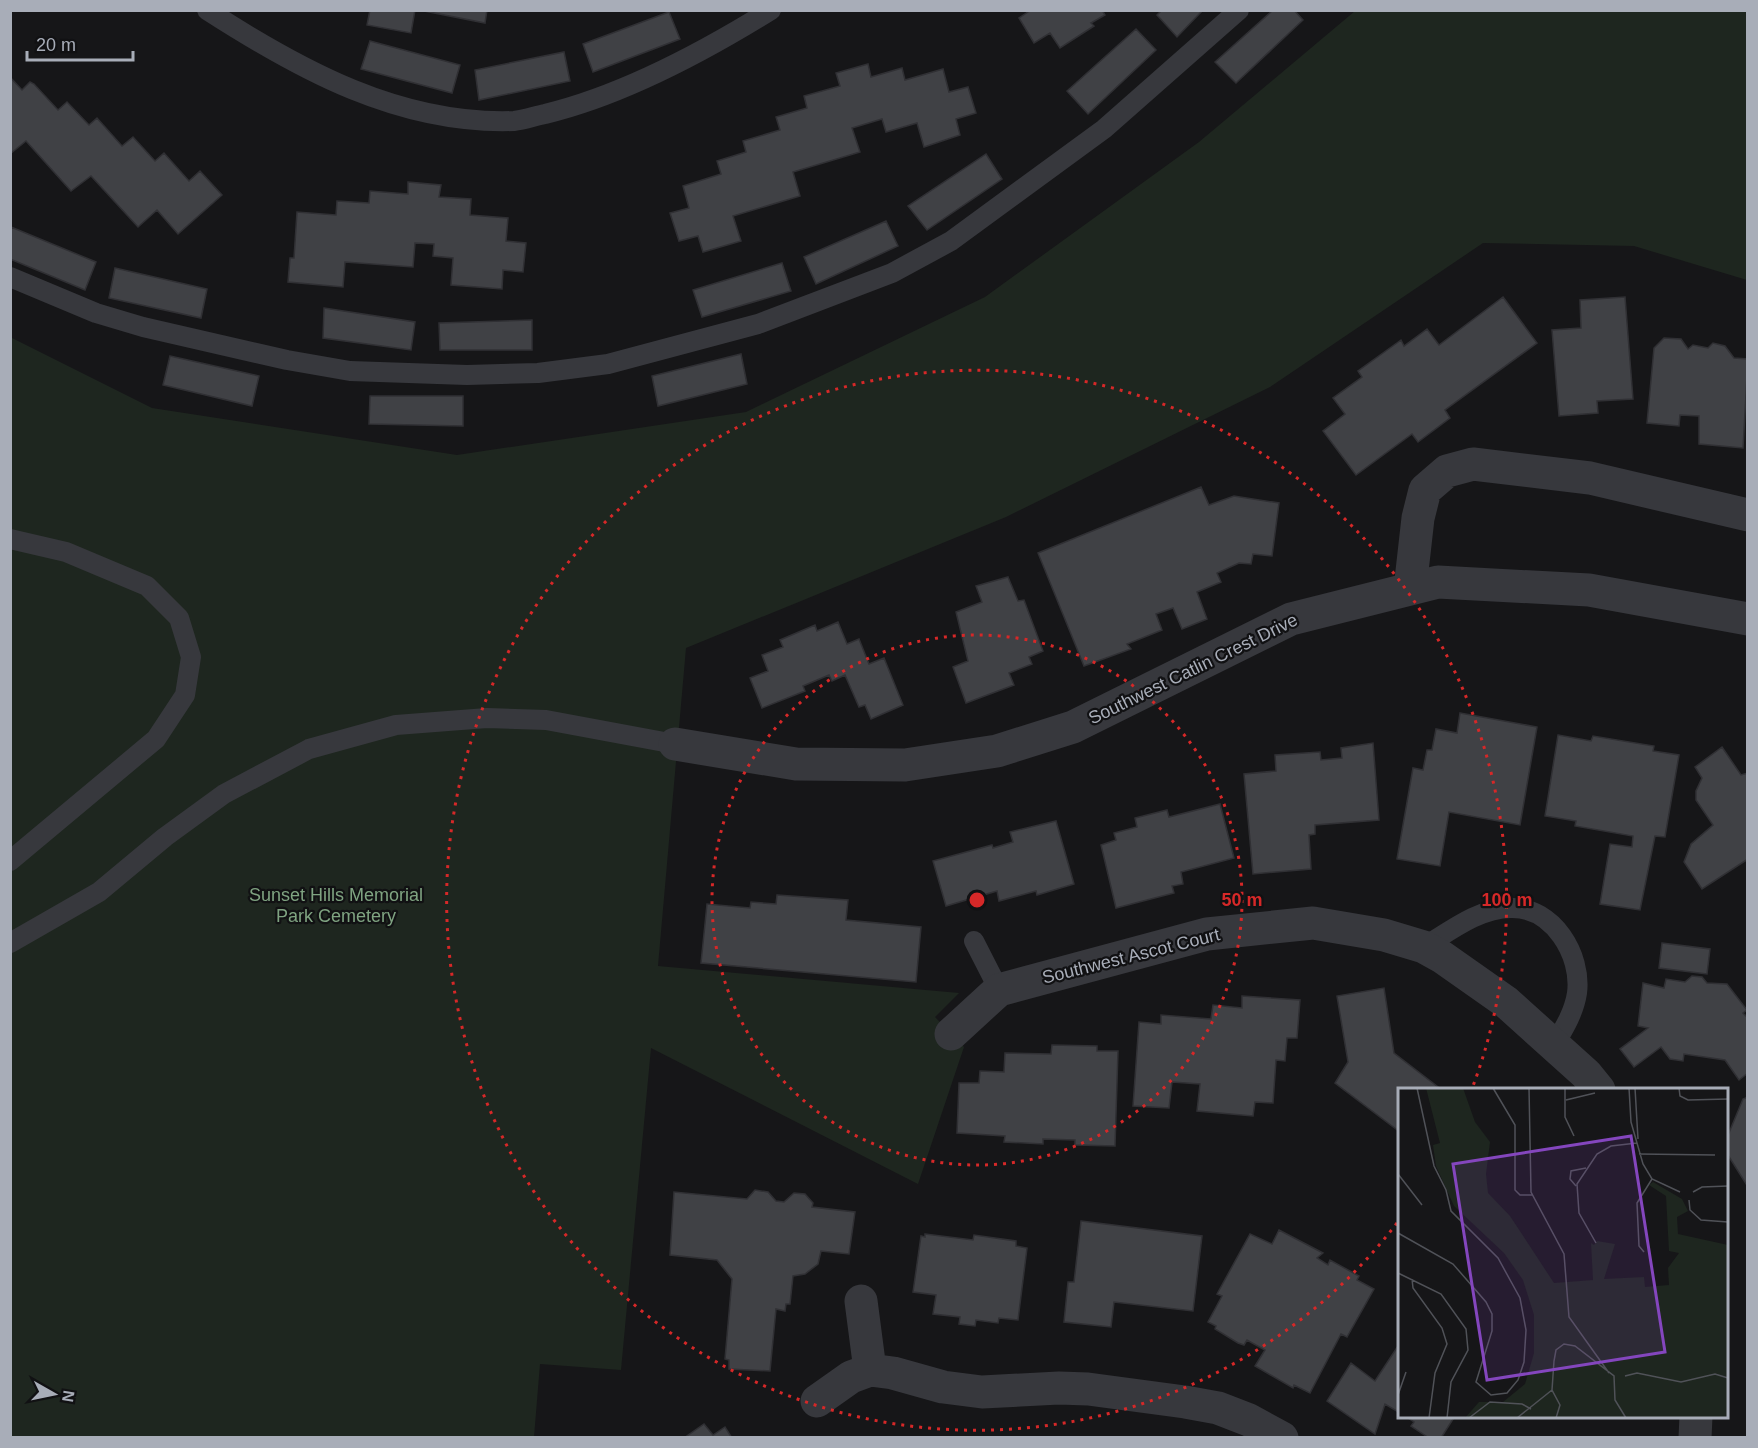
<svg xmlns="http://www.w3.org/2000/svg" width="1758" height="1448" font-family="Arial,sans-serif">
<style>
.green{fill:#1e261f}
.building{fill:#404145;stroke:#303034;stroke-width:1.5}
.lines{fill:none;stroke-linecap:round;stroke-linejoin:round}
.lane{stroke:#37383d;stroke-width:20}
.street{stroke:#37383d;stroke-width:33}
.ring{fill:none;stroke:#d62828;stroke-width:3;stroke-dasharray:3 6}
.labels{text-anchor:middle;dominant-baseline:central;stroke-width:4.5;stroke-linejoin:round;paint-order:stroke}
.street-label{font-size:18px;fill:#a8adb8;stroke:#111113}
.park-label{font-size:18px;fill:#7fa381;stroke:#111113}
.inset-road{fill:none;stroke:#505258;stroke-width:1.5}
.view{fill:#8446be;fill-opacity:0.15;stroke:#8446be;stroke-width:3}
.inset-edge{fill:none;stroke:#a8adb8;stroke-width:3}
.centre{fill:#d62828;stroke:#111113;stroke-width:3}
.ring-label{font-size:18px;text-anchor:middle;font-weight:bold;fill:#d62828;stroke:#111113;stroke-width:4.5;stroke-linejoin:round;paint-order:stroke}
</style>
<rect width="100%" height="100%" fill="#161618"/>
<path class="green" d="M1355,11H1747V280L1634,246L1483,243L1270,387L1006,517L686,648L658,966L959,993L935,1017L964,1047L918,1184L651,1048L621,1370L540,1364L534,1437H11L10,337L152,408L457,455L746,412L985,297L1199,142Z"/>
<path class="building" d="M370,10H415L411,33L367,25Z
M419,10H487L485,23Z
M1031,10H1102L1105,15L1091,23L1094,26L1060,48L1050,33L1034,43L1019,18Z
M1162,10H1203L1177,37L1157,15Z
M1273,10H1294L1303,20L1236,83L1215,62Z
M669,12L680,39L593,72L583,44Z
M1136,29L1156,50L1088,114L1067,91Z
M370,41L460,65L452,93L361,69Z
M564,52L570,81L479,100L475,70Z
M868,64L871,77L902,68L905,80L943,69L949,92L968,87L976,113L956,119L960,135L924,147L917,123L886,132L882,119L852,128L860,152L793,172L800,196L733,216L741,241L703,252L698,236L679,241L670,213L689,208L683,186L721,174L717,161L746,152L743,141L780,130L776,117L807,108L804,96L840,86L836,73Z
M10,77L22,90L30,82L34,84L58,110L67,102L89,125L97,118L122,146L133,137L155,161L164,153L189,181L200,171L222,195L178,234L157,210L138,227L91,176L71,191L26,141L10,154Z
M986,154L1002,179L927,230L908,206Z
M408,182L441,185L439,197L471,199L470,215L508,218L506,241L526,243L523,272L503,270L502,289L451,285L453,258L433,256L434,244L415,243L413,267L345,262L343,287L288,282L290,258H294L297,212L336,215L337,201L369,203L370,191L408,194Z
M886,221L898,246L816,284L804,257Z
M11,227L96,262L85,290L10,259Z
M782,263L791,291L702,317L693,290Z
M115,268L207,289L201,318L109,298Z
M1503,297L1537,343L1445,410L1450,418L1418,442L1412,434L1356,475L1323,431L1345,414L1333,398L1362,377L1358,371L1401,340L1404,346L1427,329L1439,345Z
M1625,297L1633,399L1597,401L1598,413L1559,416L1552,330L1581,328L1580,300Z
M324,308L415,322L411,350L323,338Z
M532,320V350H440L439,323Z
M1664,338L1681,339L1688,349L1693,345L1708,348L1713,343L1725,346L1734,358L1748,359L1743,448L1699,444V416L1680,415L1679,426L1647,423L1654,348Z
M741,354L747,384L658,406L652,376Z
M170,356L259,376L252,406L163,385Z
M370,396H463V426L369,424Z
M1201,487L1209,505L1234,496L1279,503L1272,556L1253,554L1251,564L1239,563L1217,573L1221,582L1197,592L1207,619L1182,629L1173,608L1156,614L1162,630L1127,644L1131,649L1084,666L1038,553Z
M1008,577L1018,601L1024,600L1043,651L1029,657L1032,664L1009,673L1014,685L966,703L953,667L968,661L956,612L982,602L976,586Z
M838,622L847,644L859,639L869,664L884,658L903,705L871,719L865,705L859,707L845,675L832,681L829,675L803,686L805,691L762,708L750,678L768,671L762,655L783,647L780,640L815,625L817,631Z
M1460,713L1537,727L1520,825L1449,812L1440,866L1397,859L1413,768L1423,770L1427,750H1432L1436,729L1457,733Z
M1558,735L1591,741L1593,736L1654,746L1653,751L1679,755L1665,837L1655,836L1640,910L1600,904L1610,844L1632,847L1633,836L1575,826L1576,821L1545,816Z
M1373,743L1379,820L1315,825V834L1309,835L1311,869L1253,874L1244,774L1276,771L1275,755L1320,752L1321,760L1342,758L1341,748Z
M1722,747L1741,775L1748,773V859L1702,889L1684,862L1691,844L1713,825L1696,800V791L1702,778L1695,767Z
M1220,804L1234,858L1181,872L1183,884L1172,886L1174,893L1116,908L1101,845L1116,840L1114,833L1137,827L1135,818L1167,810L1169,817Z
M1056,821L1074,884L1037,895L1036,891L999,901L997,891L946,906L933,861L992,845L993,848L1013,842L1010,832Z
M777,895L848,900L846,920L921,927L916,982L701,963L707,904L750,908L751,902L776,904Z
M1662,943L1710,949L1707,974L1659,968Z
M1692,976L1702,977L1707,983L1727,984L1747,1010L1743,1013L1748,1018V1073L1739,1080L1725,1060L1684,1054L1683,1061L1670,1059L1661,1047L1634,1067L1620,1049L1648,1028L1638,1026L1643,983L1664,988L1666,979L1685,982Z
M1384,988L1394,1053L1442,1090H1400V1132L1335,1083L1348,1062L1337,996Z
M1242,996L1300,1000L1297,1038H1287L1285,1061L1276,1060L1273,1103L1255,1102L1253,1116L1197,1111L1200,1084L1172,1082L1169,1108L1133,1106L1139,1022L1161,1024V1015L1211,1019L1213,1005L1242,1008Z
M1052,1045L1097,1046V1051H1118L1115,1146L1075,1145V1140L1043,1139V1144L1004,1142L1005,1136L957,1133L959,1083H979L980,1071L1004,1072L1005,1053L1051,1054Z
M1748,1097V1187L1726,1152V1140L1743,1099Z
M755,1190L768,1192L776,1201L784,1202L794,1193L805,1194L813,1203L812,1207L855,1212L849,1254L821,1251L818,1264L805,1274L793,1276L790,1304H786L785,1311L776,1309L770,1371L729,1369V1360L725,1359L732,1279L717,1260L670,1255L674,1192L747,1199Z
M1081,1221L1202,1236L1193,1311L1114,1302L1111,1327L1064,1322L1068,1282H1074Z
M1279,1230L1323,1253L1317,1258L1328,1265L1330,1260L1359,1276L1357,1280L1374,1289L1347,1337L1341,1334L1310,1393L1294,1385L1293,1388L1255,1366L1265,1350L1247,1340L1244,1345L1238,1343L1215,1329L1216,1326L1208,1322L1222,1296L1217,1294L1250,1234L1272,1244Z
M925,1234L973,1240L974,1235L1016,1241V1246L1027,1248L1018,1320L999,1318L998,1323L976,1320L975,1326L959,1324L960,1317L933,1314L936,1295L913,1292L921,1236L925,1237Z
M1400,1343V1413L1385,1404L1375,1434L1327,1401L1351,1363L1375,1381Z
M1405,1416H1455L1441,1438H1429L1411,1426L1414,1422Z
M704,1424L713,1435L725,1427L732,1438H684Z"/>
<g class="lines">
<path class="lane" d="M207,10C300,70 400,125 514,121C524,120 535,116 545,114C620,96 705,51 771,10
M10,277L96,313L143,327L287,360L350,371L467,375L538,373L608,364L758,324L892,273L951,241L1104,129L1239,10
M10,539L66,552L147,586L179,618L191,657L185,695L156,739L10,861
M974,941L999,990
M10,943L99,892L165,837L224,794L309,749L396,725L487,718L546,720L675,744
M1424,947C1450,931 1479,908 1511,908C1553,907 1582,955 1577,993C1574,1013 1563,1030 1553,1047"/>
<path class="street" d="M1410,589L1418,518L1425,490L1447,471L1473,464L1590,478L1748,515
M675,744L796,764L905,765L997,751L1073,727L1291,619L1438,582L1589,590L1748,619
M951,1034L999,990L1207,934L1313,923L1384,935L1424,947L1442,957L1506,1002L1586,1074L1599,1090
M861,1301L870,1370
M817,1401L851,1377L870,1370L893,1373L943,1387L982,1392L1059,1388L1088,1389L1185,1402L1218,1408L1249,1420L1282,1438
M1695,1438L1696,1416"/>
</g>
<g class="ring">
<circle cx="977" cy="900" r="265"/>
<path d="M1397 1223A530 530 0 1 1 1473 1086"/>
</g>
<g class="labels">
<g class="street-label">
<text transform="translate(1193 669) rotate(-26)">Southwest Catlin Crest Drive</text>
<text transform="translate(1131 956) rotate(-14)">Southwest Ascot Court</text>
</g>
<g class="park-label">
<text x="336" y="895">Sunset Hills Memorial<tspan x="336" dy="21">Park Cemetery</tspan></text>
</g>
</g>
<g transform="translate(1398 1088)">
<rect width="330" height="330" fill="#161618"/>
<path d="M28,0H65L77,34L92,54L88,86L90,105L112,128L156,195L195,192L193,155L196,157L199,153L217,156L206,191L246,189L247,199L271,197L270,180L281,165L271,163L268,108L251,97L255,94L284,111L290,123L279,129L280,146L330,157V330H67L81,314H105L127,296L136,265V227L125,192L106,165L56,118L38,78L35,57L42,55Z" fill="#1e261f"/>
<path class="inset-road" d="M95,0L117,37V102L122,107H134M131,0L133,104L166,166L171,229L211,285M167,0V29L176,48M231,0L233,34L245,76L254,91L282,104M237,0L240,51M281,0L282,8L290,12L330,11M168,12L197,5M241,66L317,67M0,86L24,117M178,98L172,91L173,83L188,80M295,104L304,99L330,98M291,112L292,122L303,132L330,134M0,145L55,176L88,214L94,226V243L78,294L93,307L109,305L120,292L126,274L128,242L122,210L100,170L53,123L48,102L36,78L19,0M198,155L181,125L179,96L199,66L213,58L239,55M246,164L241,158L239,115L254,91M0,185L43,206L68,241L70,262L53,294L49,330M14,191L15,200L44,240L49,256L37,285L31,330M227,288L239,285L283,294L317,286L330,290M0,307L8,284M71,330L92,314L124,316L133,321M119,330L154,302M158,330L162,317L154,302L156,273L158,262L166,256L177,258L216,288L217,312L228,330"/>
<path class="view" d="M233,48L267,264L89,292L55,76Z"/>
<rect width="330" height="330" class="inset-edge"/>
</g>
<circle cx="977" cy="900" r="9" class="centre"/>
<g class="ring-label">
<text x="1242" y="906">50 m</text>
<text x="1507" y="906">100 m</text>
</g>
<rect width="1758" height="1448" fill="none" stroke="#a8adb8" stroke-width="24"/>
<g transform="translate(54 1394) rotate(99)" stroke="#111113" stroke-width="4.5" paint-order="stroke">
<path d="M0-4.5L10 22L0 15L-10 22Z" fill="#a8adb8"/>
<text y="-9" font-size="16" font-weight="bold" text-anchor="middle" fill="#a8adb8">N</text>
</g>
<path d="M27 51v9h106v-9" fill="none" stroke="#a8adb8" stroke-width="3"/>
<text x="36" y="51" font-size="18" fill="#a8adb8" stroke="#111113" stroke-width="4.5" paint-order="stroke">20 m</text>
</svg>
